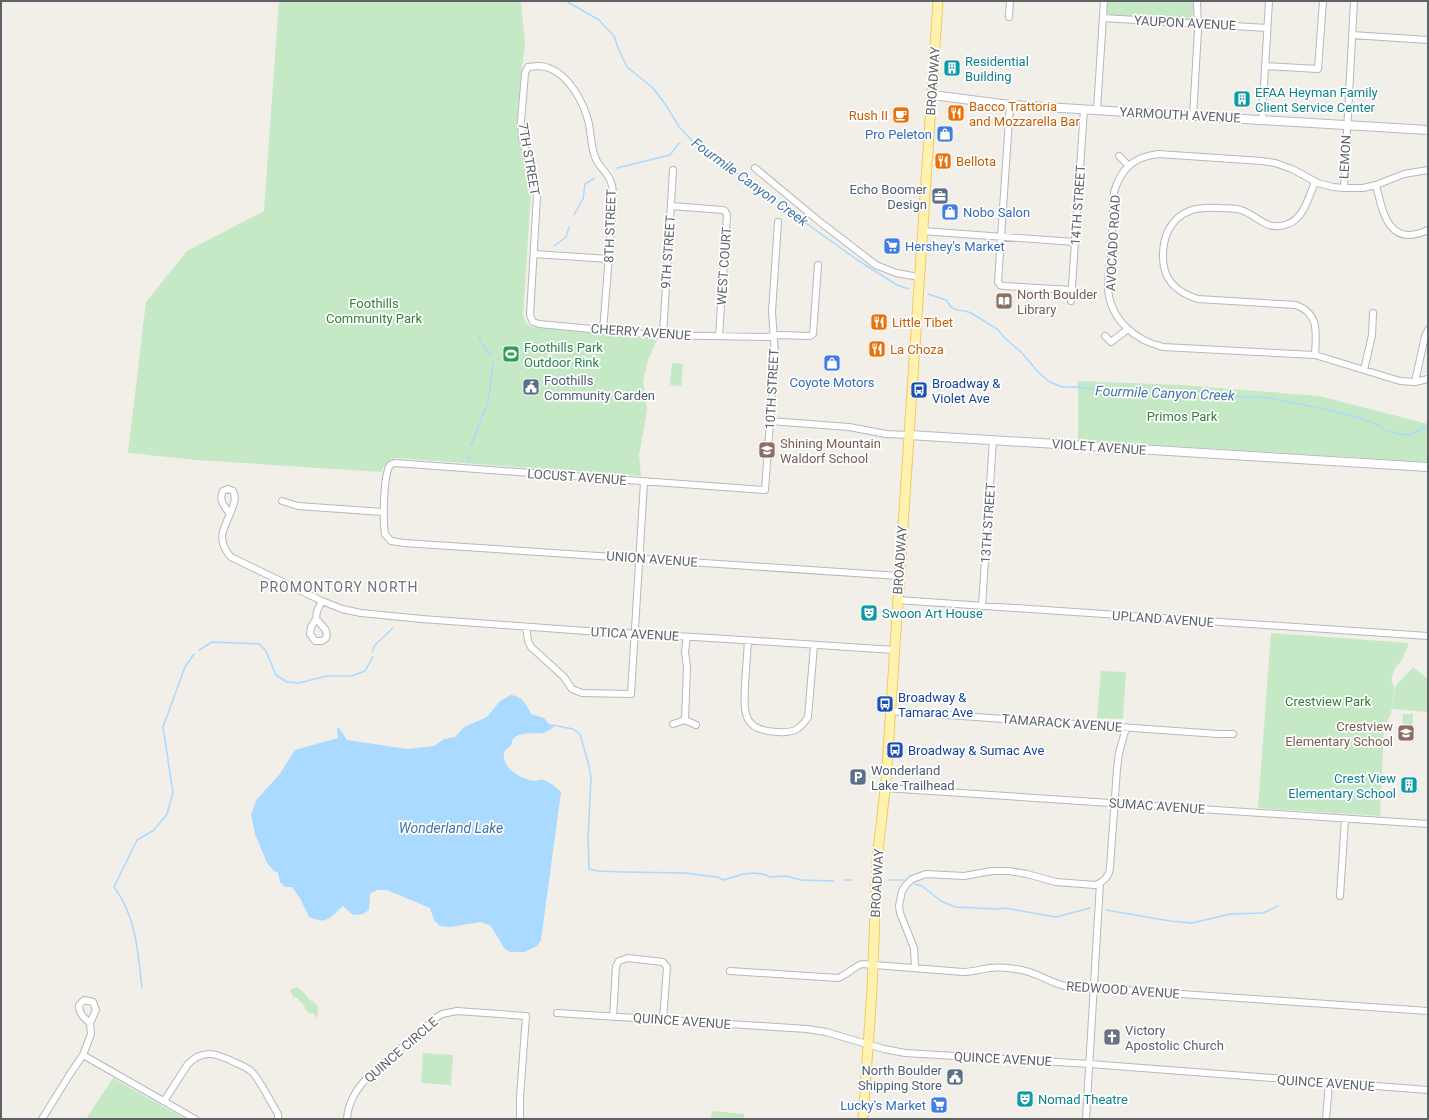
<svg xmlns="http://www.w3.org/2000/svg" width="1429" height="1120" font-family="Roboto,sans-serif">
<style>
.green{fill:#c5e8c5}
.water{fill:#aadaff}
.lines{fill:none;stroke-linecap:round;stroke-linejoin:round}
.stream{stroke:#aadaff;stroke-width:1.5}
.street-casing{stroke:#b5b8bc;stroke-width:8}
.secondary-casing{stroke:#b6babf;stroke-width:10}
.primary-casing{stroke:#f2c960;stroke-width:11}
.street{stroke:#fff;stroke-width:6}
.secondary{stroke:#fff;stroke-width:8}
.primary{stroke:#fff2af;stroke-width:9}
.labels{text-anchor:middle;dominant-baseline:central;stroke-width:3.5;stroke-linejoin:round;paint-order:stroke}
.street-label{font-size:13px;fill:#5f6368;stroke:#fff}
.culture-label{font-size:13px;fill:#0d838f;stroke:#fff;text-anchor:start}
.food-label{font-size:13px;fill:#c56008;stroke:#fff;text-anchor:start}
.shop-label{font-size:13px;fill:#366cbe;stroke:#fff;text-anchor:end}
.service-label{font-size:13px;fill:#4e5e75;stroke:#fff;text-anchor:end}
.education-label{font-size:13px;fill:#785e54;stroke:#fff;text-anchor:start}
.park-label{font-size:13px;fill:#348238;stroke:#fff}
.leisure-label{font-size:13px;fill:#27864d;stroke:#fff;text-anchor:start}
.transit-label{font-size:13px;fill:#164399;stroke:#fff;text-anchor:start}
.worship-label{font-size:13px;fill:#5b616d;stroke:#fff;text-anchor:start}
.water-label{font-size:14px;font-style:italic;fill:#4174aa;stroke:#fff}
.neighbourhood-label{font-size:14px;letter-spacing:1px;fill:#70757a;stroke:#fff}
</style>
<rect width="100%" height="100%" fill="#f1efe8"/>
<path class="green" d="M279,1H519L521,2L525,44L520,82L517,122L520,145L531,193L523,316L526,323L531,327L657,340L648,360L643,381L647,410L639,456L641,476L396,458C388,459 384,466 381,472L197,460L128,453L146,302L187,251L264,211Z
M1107,1H1193L1194,14L1189,19L1110,15L1106,12Z
M672,363L683,364L681,386L670,385Z
M1078,381L1181,385L1319,396L1428,424V462L1078,440Z
M1271,633L1409,643L1402,660L1395,668L1391,680L1394,686V692L1391,714L1384,727L1380,816L1258,808Z
M1413,667L1428,679V712L1392,709L1395,687Z
M1101,671L1126,672L1123,718L1121,719L1097,718Z
M1403,714H1413L1412,734L1402,733Z
M297,987L308,997L309,1000L313,1001L318,1006L317,1018L313,1013L310,1014L304,1008L305,1006L296,997L294,998L290,990Z
M423,1053L453,1055L451,1085L421,1083Z
M113,1078L185,1119H86Z
M712,1111L744,1114V1119H711Z"/>
<path class="water" d="M511,695C522,696 526,704 531,714L544,718L549,724L552,725L554,727C550,729 547,732 543,733C535,734 519,731 513,739C512,741 512,743 511,745C508,749 504,749 504,754C502,769 522,779 534,781C537,781 540,779 543,780C549,781 557,788 561,792L541,940L537,946L524,952H510L504,948L491,926L481,922L450,927L440,926L434,920L430,908L387,890H377L370,894L369,910L363,914L353,915L343,906C329,918 328,925 309,917L301,900L292,887H285L280,882L278,873L273,870L267,863L255,834L251,814L257,799L279,775L295,750L338,738L337,728H339L347,740L407,749L434,746L444,739L455,737L464,727L487,717L500,701Z"/>
<g class="lines">
<path class="stream" d="M566,1L599,20L614,36L618,48L627,67L653,88L665,104L680,128L701,150L717,159L856,259L897,285L909,289
M617,168L670,155L679,143
M574,215L583,199L585,184L595,178
M554,246L566,237L569,227
M928,294L946,300L951,307L957,310L965,311L971,313L997,329L1005,338L1022,353L1039,373L1050,382L1062,387H1076L1125,393L1176,391L1217,392L1241,397H1263L1320,408L1360,418L1379,425L1386,431L1399,434L1409,435L1428,426
M479,336L482,344L491,356
M471,445L488,402L493,363
M468,462L469,455
M199,650L212,642L259,644L266,651L276,675L287,682L299,683L327,676H352L365,671L373,657
M372,652L375,645L393,628
M552,725L573,729L580,734L589,766L591,778L588,838L589,869L598,871L624,872L684,873L717,877L724,880L743,874L754,873L763,874L770,877L786,876L801,880L834,881
M844,880H852
M889,880H904
M915,884L922,886L941,901L955,907L997,909L1005,908L1056,917L1090,908
M1106,910L1170,921L1192,923L1230,914L1263,913L1278,906
M142,988C138,954 136,915 114,887L137,840L154,830L167,814L173,793L163,727L185,667L194,654"/>
<g class="street-casing">
<path id="street" d="M1009,17L1010,1
M1103,18L1267,28
M1352,35L1428,40
M1265,66L1318,69L1323,1
M1010,105L998,282L1000,285L1004,286L1072,290
M1097,110L1104,1
M1193,116L1198,30L1197,1
M1262,120L1269,1
M1119,156L1128,165
M755,168L820,222L876,265L896,273L919,277
M1428,170L1404,174L1376,185L1363,188H1344L1333,187L1318,183L1292,169L1275,163L1262,161L1158,154C1133,157 1121,169 1114,192C1113,212 1112,233 1111,254C1110,265 1108,276 1108,288C1110,319 1134,340 1163,347L1315,355L1400,381L1415,382L1428,379
M1315,182C1309,196 1304,218 1288,224C1266,232 1259,216 1241,210C1234,208 1227,208 1220,208C1198,207 1179,209 1168,231C1162,244 1161,263 1167,276C1173,288 1185,295 1198,299L1296,305C1320,314 1316,333 1315,355
M1376,185C1383,214 1389,248 1428,230
M1344,188L1354,1
M671,206L723,210L725,211L727,215L719,336
M778,222L772,312L775,354L765,490L395,463L390,465C383,476 383,521 385,534L391,541L404,543L899,576
M922,231L1075,242
M534,254L609,259
M1071,301L1084,109
M603,331L613,204C613,196 614,187 610,180C607,172 598,166 595,157C591,146 591,135 589,124C584,103 570,76 549,68C542,65 536,66 528,67L525,73L521,121L522,136L536,190L537,196L530,315L533,322L539,324L655,335L766,337L780,335L810,336L813,334L818,265
M663,335L673,170
M1105,336L1111,342L1128,329
M1364,370L1372,335L1373,313
M1415,382L1425,336L1428,330
M770,421L849,427L886,434L909,435
M228,489L233,491C237,499 233,506 230,514C225,507 218,500 223,491Z
M282,501L298,506L383,512
M230,514C222,531 217,541 231,557L322,601L342,609L361,613L422,619L586,631L711,638L894,650
M897,600L1428,636
M982,606L993,440
M316,619C321,625 329,630 326,638L322,641H315L310,634L311,627Z
M316,619L317,611L322,601
M526,627L528,641L531,647L564,677L572,689L582,693L631,694L644,482
M748,641C747,655 746,670 745,684C744,713 742,731 778,732C793,733 800,730 808,717L814,646
M891,711L1218,734H1233
M685,720L696,725
M673,724L685,720L687,667L685,651L687,637
M885,788L1428,824
M1340,896L1345,819
M915,968L914,948L900,913L899,906L902,891L906,885L912,879L926,874L964,876L992,871H1009L1027,874L1056,882L1095,885L1100,883L1106,878L1109,873L1110,867L1117,769L1119,753L1126,728
M730,971L838,978C847,975 853,967 862,964L963,972C973,972 981,969 990,968C998,967 1008,968 1015,969C1033,970 1048,982 1065,986L1428,1011
M557,1013L807,1029L826,1032L884,1049L905,1053L1090,1064L1428,1090
M613,1017L616,966L619,961L628,958L663,962L667,967L663,1020
M83,1055L195,1119
M164,1101L188,1064C204,1048 218,1054 236,1063C241,1065 248,1068 252,1072C260,1080 271,1103 278,1114V1119
M42,1119L70,1074L83,1055L91,1034L90,1023L96,1010L93,1002L84,1000L79,1005C79,1014 84,1018 90,1023
M347,1119C348,1101 357,1088 369,1076L437,1017L442,1014L457,1011L526,1016L520,1097V1119
M1086,1119L1100,883
M1326,1119L1329,1083"/>
</g>
<g class="secondary-casing">
<path id="secondary" d="M932,95L1010,105L1428,130
M909,435L1428,467"/>
</g>
<g class="primary-casing">
<path id="primary" d="M863,1119L872,989L877,860L886,781L938,1"/>
</g>
<use href="#street" class="street"/>
<use href="#secondary" class="secondary"/>
<use href="#primary" class="primary"/>
</g>
<defs>
<g id="building-square" transform="scale(0.9)"><rect x="-9" y="-9" width="18" height="18" rx="4" fill="#0f9aa8" stroke="#fff"/><path d="M-4-6H4V6H1V3H-1V6H-4ZM-2.5-4.3h1.7v1.8h-1.7ZM.8-4.3h1.7v1.8H.8ZM-2.5-1h1.7V.8h-1.7ZM.8-1h1.7V.8H.8Z" fill="#fff"/></g>
<g id="restaurant-square" transform="scale(0.9)"><rect x="-9" y="-9" width="18" height="18" rx="4" fill="#e8710a" stroke="#fff"/><path d="M-5-6h1v4h1v-4h1v4h1v-4h1v5L-1.5 .5V6h-2V.5L-5-1ZM5-6V6H3V1.5H1.5Q1.5-4 5-6Z" fill="#fff"/></g>
<g id="cafe-square" transform="scale(0.9)"><rect x="-9" y="-9" width="18" height="18" rx="4" fill="#e8710a" stroke="#fff"/><path d="M-5.5-4.5H6V0H3Q3 3.5 0 3.5H-2.5Q-5.5 3.5-5.5 0ZM3-3.2v2h1.7v-2ZM-6 4.5H4V6H-6Z" fill="#fff"/></g>
<g id="shop-square" transform="scale(0.9)"><rect x="-9" y="-9" width="18" height="18" rx="4" fill="#3f7fe0" stroke="#fff"/><path d="M-5-2.5h2.3a2.7 3.5 0 0 1 5.4 0H5L5.5 6h-11ZM-1.5-2.5h3a1.5 2.3 0 0 0-3 0Z" fill="#fff"/></g>
<g id="office-square" transform="scale(0.9)"><rect x="-9" y="-9" width="18" height="18" rx="4" fill="#5c6f8a" stroke="#fff"/><path d="M-6-3h4V-5.5h4V-3h4V5H-6ZM-1-4.5V-3h2v-1.5ZM-6 0V1H6V0Z" fill="#fff"/></g>
<g id="supermarket-square" transform="scale(0.9)"><rect x="-9" y="-9" width="18" height="18" rx="4" fill="#3f7fe0" stroke="#fff"/><path d="M-6-5.5h2.5l.6 2H6L4.5 2H-2.5L-4.4-4H-6ZM-1.5 3.2a1.3 1.3 0 1 0 .1 0ZM3 3.2a1.3 1.3 0 1 0 .1 0Z" fill="#fff"/></g>
<g id="library-square" transform="scale(0.9)"><rect x="-9" y="-9" width="18" height="18" rx="4" fill="#8d6e63" stroke="#fff"/><path d="M-6-4Q-3-5.5-.7-3.5V5Q-3 3-6 4ZM6-4Q3-5.5 .7-3.5V5Q3 3 6 4Z" fill="#fff"/></g>
<g id="stadium-square" transform="scale(0.9)"><rect x="-9" y="-9" width="18" height="18" rx="4" fill="#2e9e5b" stroke="#fff"/><path d="M0-5a6.5 5 0 1 0 0 10a6.5 5 0 1 0 0-10ZM-3.5-1.8h7v3.6h-7Z" fill="#fff"/></g>
<g id="civic-square" transform="scale(0.9)"><rect x="-9" y="-9" width="18" height="18" rx="4" fill="#5c6f8a" stroke="#fff"/><path d="M-.6-6.5H3V-4.5H.6V-3L4-1V1h2V6H-6V1h2V-1L-.6-3ZM-1.2 2.5V6h2.4V2.5Z" fill="#fff"/></g>
<g id="bus-square" transform="scale(0.9)"><rect x="-9" y="-9" width="18" height="18" rx="4" fill="#1a4fb4" stroke="#fff"/><path d="M-5-6H5V4H4V6H2V4H-2V6H-4V4H-5ZM-3.5-4V0h7V-4ZM-3.5 1.2v1.5H-2V1.2ZM2 1.2v1.5H3.5V1.2Z" fill="#fff"/></g>
<g id="school-square" transform="scale(0.9)"><rect x="-9" y="-9" width="18" height="18" rx="4" fill="#8d6e63" stroke="#fff"/><path d="M0-5L7-2L0 1L-7-2ZM-4 1L0 2.5L4 1V4Q0 6-4 4Z" fill="#fff"/></g>
<g id="theatre-square" transform="scale(0.9)"><rect x="-9" y="-9" width="18" height="18" rx="4" fill="#0f9aa8" stroke="#fff"/><path d="M-5-5.5Q0-4 5-5.5V0Q5 5 0 6Q-5 5-5 0ZM-3.3-2.5H-1v1.5H-3.3ZM1-2.5H3.3v1.5H1ZM-2.8 1Q0 5.5 2.8 1Z" fill="#fff"/></g>
<g id="parking-square" transform="scale(0.9)"><rect x="-9" y="-9" width="18" height="18" rx="4" fill="#5c6f8a" stroke="#fff"/><path d="M-3.5-5.5H1a3.5 3.5 0 0 1 0 7H-1V5.5H-3.5ZM-1-3.4V-.6H.8a1.4 1.4 0 0 0 0-2.8Z" fill="#fff"/></g>
<g id="church-square" transform="scale(0.9)"><rect x="-9" y="-9" width="18" height="18" rx="4" fill="#6b7280" stroke="#fff"/><path d="M-1.2-6h2.4v3.5h3.3v2.4h-3.3V6h-2.4V-.1h-3.3v-2.4h3.3Z" fill="#fff"/></g>
</defs>
<g fill-rule="evenodd">
<use href="#building-square" x="952" y="68"/>
<use href="#building-square" x="1242" y="99"/>
<use href="#restaurant-square" x="956" y="113"/>
<use href="#cafe-square" x="901" y="115"/>
<use href="#shop-square" x="945" y="134"/>
<use href="#restaurant-square" x="943" y="161"/>
<use href="#office-square" x="940" y="196"/>
<use href="#shop-square" x="950" y="212"/>
<use href="#supermarket-square" x="892" y="246"/>
<use href="#library-square" x="1004" y="301"/>
<use href="#restaurant-square" x="879" y="322"/>
<use href="#restaurant-square" x="877" y="349"/>
<use href="#stadium-square" x="511" y="354"/>
<use href="#shop-square" x="832" y="363"/>
<use href="#civic-square" x="531" y="387"/>
<use href="#bus-square" x="919" y="390"/>
<use href="#school-square" x="767" y="450"/>
<use href="#theatre-square" x="869" y="613"/>
<use href="#bus-square" x="885" y="704"/>
<use href="#school-square" x="1406" y="733"/>
<use href="#bus-square" x="895" y="750"/>
<use href="#parking-square" x="858" y="777"/>
<use href="#building-square" x="1409" y="785"/>
<use href="#church-square" x="1112" y="1037"/>
<use href="#civic-square" x="955" y="1077"/>
<use href="#theatre-square" x="1025" y="1099"/>
<use href="#supermarket-square" x="939" y="1105"/>
</g>
<g class="labels">
<g class="street-label">
<text transform="translate(1185 23) rotate(3)">YAUPON AVENUE</text>
<text transform="translate(933 81) rotate(-86)">BROADWAY</text>
<text transform="translate(1180 115) rotate(3)">YARMOUTH AVENUE</text>
<text transform="translate(1345 157) rotate(-87)">LEMON</text>
<text transform="translate(529 159) rotate(80)">7TH STREET</text>
<text transform="translate(1078 205) rotate(-86)">14TH STREET</text>
<text transform="translate(610 226) rotate(-88)">8TH STREET</text>
<text transform="translate(1113 243) rotate(-87)">AVOCADO ROAD</text>
<text transform="translate(668 252) rotate(-86)">9TH STREET</text>
<text transform="translate(724 266) rotate(-86)">WEST COURT</text>
<text transform="translate(641 332) rotate(4)">CHERRY AVENUE</text>
<text transform="translate(772 389) rotate(-87)">10TH STREET</text>
<text transform="translate(1099 447) rotate(4)">VIOLET AVENUE</text>
<text transform="translate(577 477) rotate(4)">LOCUST AVENUE</text>
<text transform="translate(988 523) rotate(-86)">13TH STREET</text>
<text transform="translate(652 559) rotate(4)">UNION AVENUE</text>
<text transform="translate(900 560) rotate(-86)">BROADWAY</text>
<text transform="translate(1163 619) rotate(4)">UPLAND AVENUE</text>
<text transform="translate(635 634) rotate(3)">UTICA AVENUE</text>
<text transform="translate(1062 723) rotate(4)">TAMARACK AVENUE</text>
<text transform="translate(1157 806) rotate(4)">SUMAC AVENUE</text>
<text transform="translate(877 883) rotate(-87)">BROADWAY</text>
<text transform="translate(1123 990) rotate(4)">REDWOOD AVENUE</text>
<text transform="translate(682 1021) rotate(4)">QUINCE AVENUE</text>
<text transform="translate(401 1050) rotate(-41)">QUINCE CIRCLE</text>
<text transform="translate(1003 1059) rotate(3)">QUINCE AVENUE</text>
<text transform="translate(1326 1083) rotate(4)">QUINCE AVENUE</text>
</g>
<g class="culture-label">
<text x="965" y="61">Residential<tspan x="965" dy="15">Building</tspan></text>
<text x="1255" y="92">EFAA Heyman Family<tspan x="1255" dy="15">Client Service Center</tspan></text>
<text x="882" y="613">Swoon Art House</text>
<text x="1396" y="778" text-anchor="end">Crest View<tspan x="1396" dy="15">Elementary School</tspan></text>
<text x="1038" y="1099">Nomad Theatre</text>
</g>
<g class="food-label">
<text x="969" y="106">Bacco Trattoria<tspan x="969" dy="15">and Mozzarella Bar</tspan></text>
<text x="888" y="115" text-anchor="end">Rush II</text>
<text x="956" y="161">Bellota</text>
<text x="892" y="322">Little Tibet</text>
<text x="890" y="349">La Choza</text>
</g>
<g class="shop-label">
<text x="932" y="134">Pro Peleton</text>
<text x="963" y="212" text-anchor="start">Nobo Salon</text>
<text x="905" y="246" text-anchor="start">Hershey's Market</text>
<text x="832" y="382" text-anchor="middle">Coyote Motors</text>
<text x="926" y="1105">Lucky's Market</text>
</g>
<g class="service-label">
<text x="927" y="189">Echo Boomer<tspan x="927" dy="15">Design</tspan></text>
<text x="544" y="380" text-anchor="start">Foothills<tspan x="544" dy="15">Community Carden</tspan></text>
<text x="871" y="770" text-anchor="start">Wonderland<tspan x="871" dy="15">Lake Trailhead</tspan></text>
<text x="942" y="1070">North Boulder<tspan x="942" dy="15">Shipping Store</tspan></text>
</g>
<g class="education-label">
<text x="1017" y="294">North Boulder<tspan x="1017" dy="15">Library</tspan></text>
<text x="780" y="443">Shining Mountain<tspan x="780" dy="15">Waldorf School</tspan></text>
<text x="1393" y="726" text-anchor="end">Crestview<tspan x="1393" dy="15">Elementary School</tspan></text>
</g>
<g class="park-label">
<text x="374" y="303">Foothills<tspan x="374" dy="15">Community Park</tspan></text>
<text x="1182" y="416">Primos Park</text>
<text x="1328" y="701">Crestview Park</text>
</g>
<g class="leisure-label">
<text x="524" y="347">Foothills Park<tspan x="524" dy="15">Outdoor Rink</tspan></text>
</g>
<g class="transit-label">
<text x="932" y="383">Broadway &amp;<tspan x="932" dy="15">Violet Ave</tspan></text>
<text x="898" y="697">Broadway &amp;<tspan x="898" dy="15">Tamarac Ave</tspan></text>
<text x="908" y="750">Broadway &amp; Sumac Ave</text>
</g>
<g class="worship-label">
<text x="1125" y="1030">Victory<tspan x="1125" dy="15">Apostolic Church</tspan></text>
</g>
<g class="water-label">
<text transform="translate(750 182) rotate(36)">Fourmile Canyon Creek</text>
<text transform="translate(1165 393) rotate(2)">Fourmile Canyon Creek</text>
<text x="451" y="828">Wonderland Lake</text>
</g>
<g class="neighbourhood-label">
<text x="339" y="587">PROMONTORY NORTH</text>
</g>
</g>
<rect width="1429" height="1120" fill="none" stroke="#5f6368" stroke-width="4"/>
</svg>
